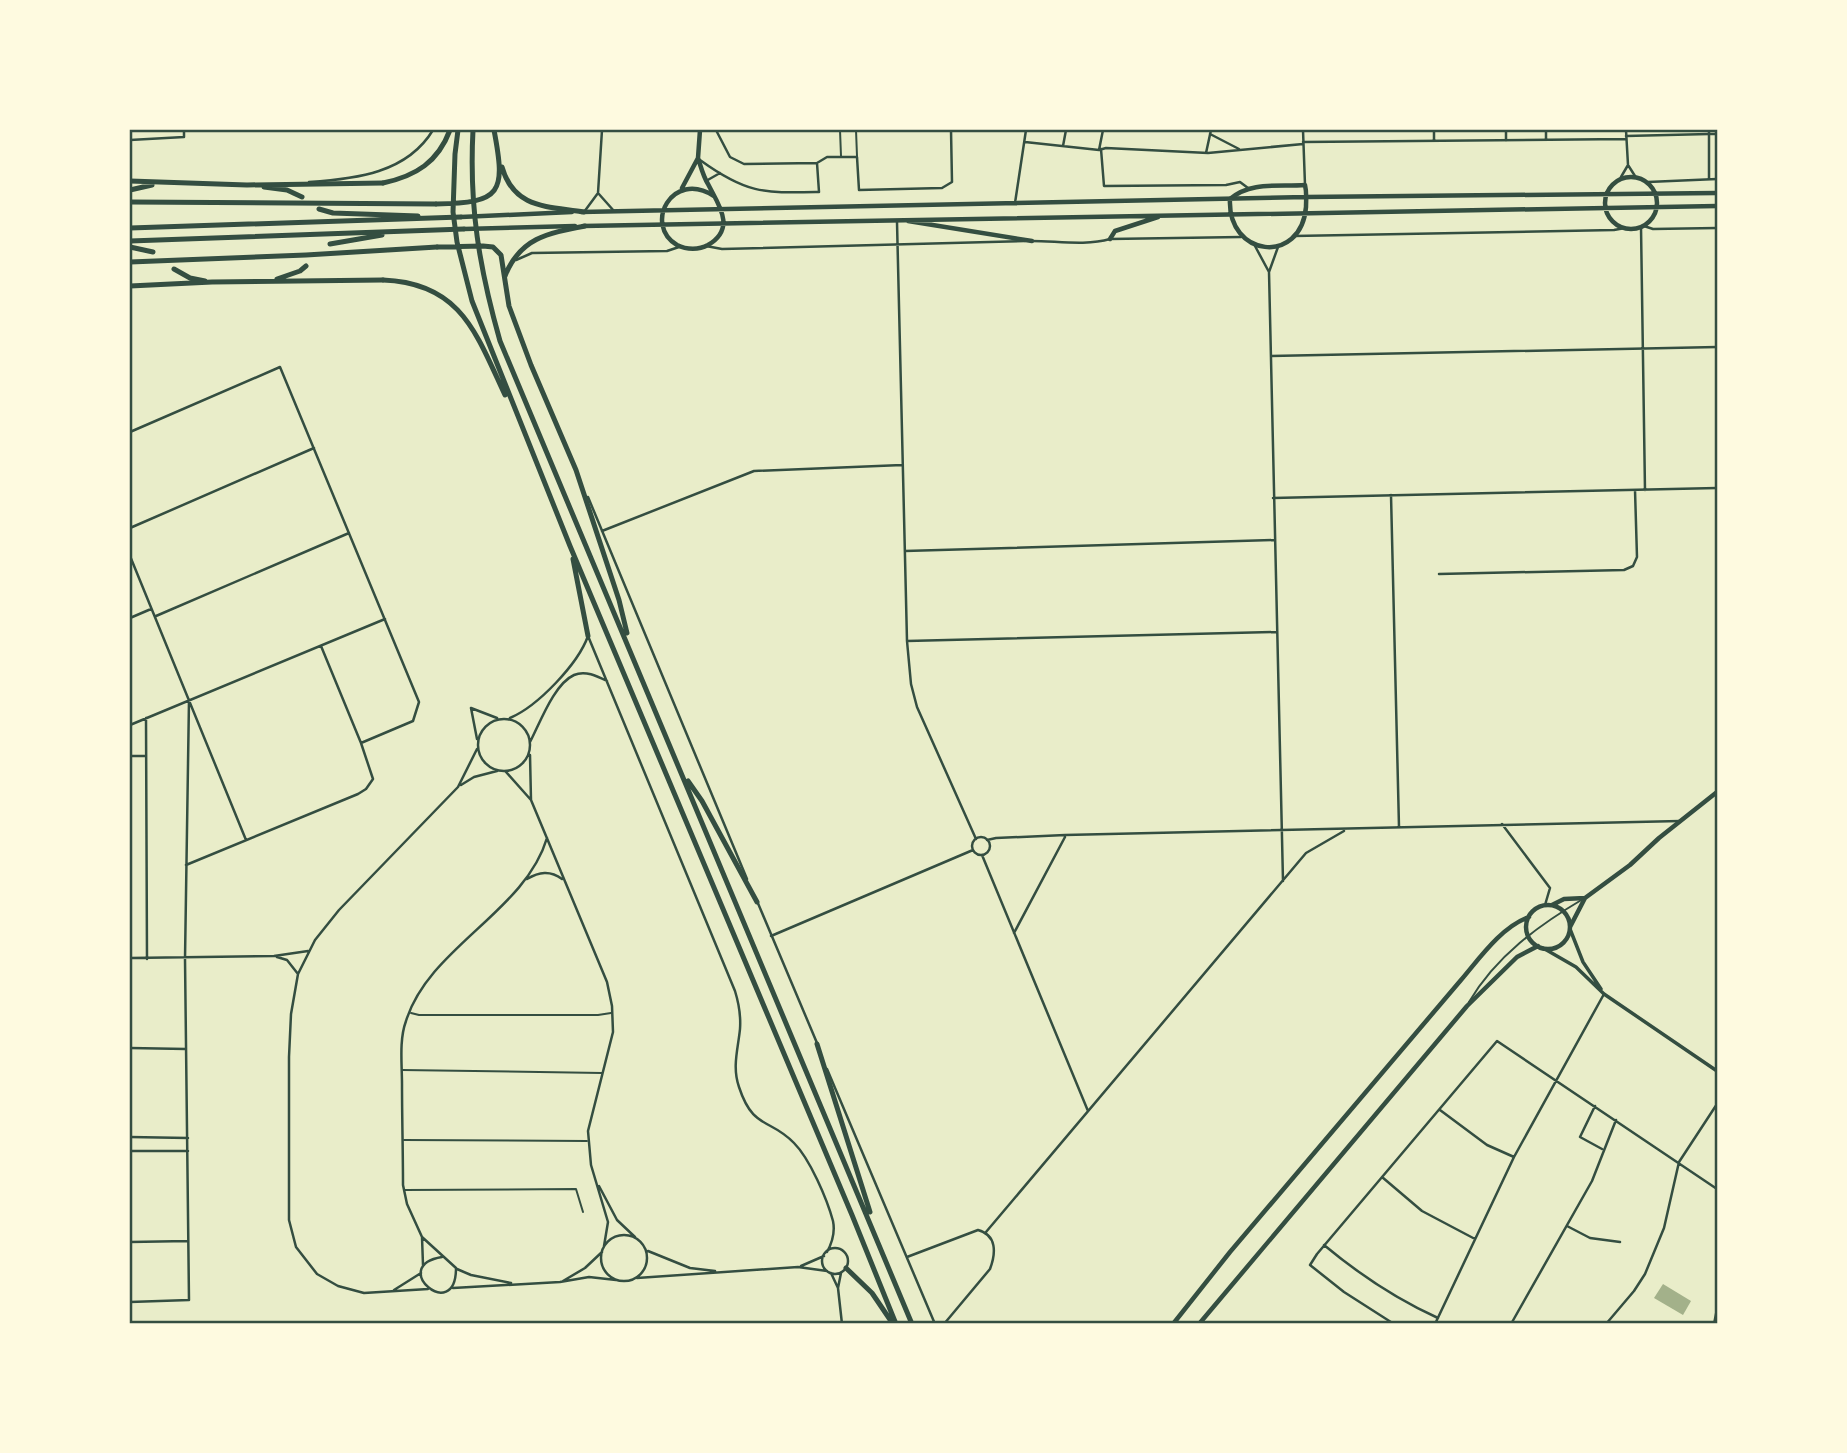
<svg xmlns="http://www.w3.org/2000/svg" width="1847" height="1453" font-family="Arial,sans-serif">
<style>
.water{fill:#a3b18a}
.lines{fill:none;stroke-linecap:round;stroke-linejoin:round}
.service{stroke:#344e41;stroke-width:2}
.pedestrian{stroke:#344e41;stroke-width:2.5}
.minor{stroke:#344e41;stroke-width:2.5}
.tertiary{stroke:#344e41;stroke-width:3.5}
.primary{stroke:#344e41;stroke-width:4.5}
.trunk{stroke:#344e41;stroke-width:5}
.motorway{stroke:#344e41;stroke-width:5}
.neatline{fill:none;stroke:#344e41;stroke-width:2.5}
</style>
<rect width="100%" height="100%" fill="#e9edc9"/>
<path class="water" d="M1663,1284L1691,1301L1683,1315L1654,1298Z"/>
<g class="lines">
<path class="service" d="M840,130L841,156
M856,130L857,156
M1469,1002C1496,956 1539,925 1583,899
M411,1013L419,1015H598L611,1013
M402,1070L602,1073
M404,1140L587,1141
M405,1190L576,1189L583,1212"/>
<path class="pedestrian" d="M1506,130V140
M1626,136L1709,134"/>
<path class="minor" d="M1303,130L1305,185
M1546,130V140
M1626,130L1628,165L1635,176
M717,132L730,157L744,164L817,163L827,157H857L859,190L942,188L952,182L951,130
M1210,134L1239,149
M1709,134H1717
M130,140L184,137V130
M1434,140V130
M1025,142L1099,150L1106,148L1208,153L1303,144
M1303,142L1626,139
M1063,146L1066,130
M1101,149L1104,186L1226,185L1240,182L1248,188
M1099,150L1103,130
M1206,153L1211,130
M700,160C747,194 763,193 819,192L817,163
M1621,177L1628,165
M1709,179V130
M706,181L720,173
M309,182C356,179 407,173 433,130
M1648,182L1717,179
M598,193L614,211
M1015,203L1026,130
M584,212L598,193L602,130
M897,222L907,641L911,684L917,707L976,839
M1644,226L1653,229L1717,228
M1641,227L1645,490
M1294,236L1614,230L1625,228
M1032,241C1057,241 1086,246 1110,239L1241,237
M706,246L722,249L1025,241
M1255,246L1269,272
M1278,247L1269,272L1283,881
M516,260L532,253L667,251L679,247
M1271,356L1717,347
M130,432L280,367L419,702L413,721L361,743
M1391,495L1399,827
M588,497L747,879
M1273,498L1717,488
M130,528L314,448
M602,531L754,471L902,465
M905,551L1275,540
M130,556L246,840
M1439,574L1624,570L1633,566L1637,557L1635,490
M156,616L349,533
M130,618L151,609
M588,636L735,991C739,1004 741,1015 740,1029C738,1049 732,1067 739,1087C753,1130 770,1118 794,1143C810,1159 827,1199 833,1221C835,1231 832,1243 827,1252
M907,641L1277,632
M471,708L477,739
M471,708L497,718
M146,718L147,959
M510,718C538,706 578,664 588,636
M478 745a26 26 0 1 1 52 0a26 26 0 1 1-52 0Z
M130,725L385,619
M530,742C540,723 554,684 574,675C585,670 597,676 607,681
M530,755L531,800
M130,756H146
M506,772L531,800L607,982L612,1006L613,1032L588,1131L591,1165L608,1222L604,1246
M461,785L474,777L497,771
M1502,824L1550,888L1545,905
M972 846a9 9 0 1 1 18 0a9 9 0 1 1-18 0Z
M987,840L996,838L1065,835L1680,821
M982,855L1088,1111
M186,865L358,794L366,789L373,779L361,743L321,646
M527,879C539,872 550,870 562,879
M757,901L817,1043
M1014,933L1065,837
M771,936L973,850
M277,957L287,960L298,974
M130,958L274,956L308,951
M130,1048L186,1049
M827,1069L935,1324
M1595,1106L1580,1137L1602,1149
M1440,1110L1487,1145L1514,1157
M130,1137L188,1138
M130,1151H188
M1382,1177L1422,1211L1475,1239
M599,1186L617,1220L635,1237
M1567,1226L1590,1238L1620,1242
M986,1232L1306,853L1344,831
M601 1258a23 23 0 1 1 46 0a23 23 0 1 1-46 0Z
M422,1237L423,1265
M130,1242L188,1241
M1324,1245C1360,1275 1396,1299 1438,1318
M822 1261a13 13 0 1 1 26 0a13 13 0 1 1-26 0Z
M648,1251L690,1268L715,1271
M442,1257C387,1266 456,1325 456,1268L422,1237L407,1204L403,1185C403,1152 402,1118 402,1084C402,1064 399,1040 406,1021C429,947 525,912 547,838
M907,1257L978,1230C997,1235 996,1253 990,1269L944,1324
M801,1266L824,1256
M457,1269L471,1275L511,1283
M831,1273L838,1288
M841,1273L838,1288L842,1324
M637,1278L798,1267L827,1271
M563,1281L585,1268L602,1252
M453,1288L560,1282L589,1277L616,1280
M428,1289L364,1293L338,1286L317,1274L296,1247L289,1220V1057L291,1014L298,974L315,940L339,910L458,787L477,749
M394,1290L421,1273
M130,1302L189,1300L185,959L189,700
M1394,1324L1344,1292L1310,1265L1317,1254L1497,1041L1717,1189
M1435,1324L1514,1157L1604,994
M1511,1324L1592,1181L1616,1120
M1606,1324L1634,1291L1645,1274L1664,1228L1679,1162L1717,1104
M1714,1324L1717,1309"/>
<path class="tertiary" d="M1570,929L1583,962L1601,989
M1543,948L1576,967L1604,994L1717,1071"/>
<path class="primary" d="M698,158C701,167 703,176 708,184C718,204 737,228 708,245C699,250 687,250 677,245C643,225 672,169 714,196
M1605 203a26 26 0 1 1 52 0a26 26 0 1 1-52 0Z
M1305,185C1307,193 1306,200 1306,207C1301,266 1227,257 1230,199C1251,181 1279,187 1305,185Z
M682,188L698,158L700,130
M581,212L1306,197L1717,193
M461,217L572,212
M908,221L1032,241
M583,226L1717,206
M464,229L575,226
M1110,239L1115,231L1158,217
M1552,905L1564,899L1585,898
M1526 927a22 22 0 1 1 44 0a22 22 0 1 1-44 0Z
M1570,927L1585,898L1630,865L1659,838L1717,792
M1173,1324L1230,1252L1461,980C1479,959 1501,927 1529,917
M1199,1324L1467,1006L1517,957L1538,946"/>
<path class="trunk" d="M130,181L247,185L383,183
M264,187L287,190L302,197
M130,190L152,185
M130,202L436,204
M319,209L333,213L418,216
M130,228L461,217
M130,241L464,229
M330,244L382,235
M130,247L153,252
M130,262L306,255L437,247
M174,269L190,278L205,281
M277,279L300,271L306,266
M130,286L212,282L383,280"/>
<path class="motorway" d="M458,130L455,154L453,212L457,242L472,301L570,546L852,1215L896,1324
M473,130C469,206 479,267 500,341L912,1324
M502,167C514,209 547,206 584,212
M383,183C416,176 438,162 450,130
M436,204C502,203 506,193 494,130
M437,247L483,246L493,247L501,255L509,306L531,365L576,470L619,600L627,633
M505,276C520,238 548,233 585,226
M383,280C461,283 476,333 505,395
M573,559L588,636
M688,781L702,801L757,902
M817,1044L870,1212
M846,1268L872,1293L893,1324"/>
</g>
<rect width="1847" height="1453" fill="none" stroke="#fefae0" stroke-width="262"/>
<rect x="131" y="131" width="1585" height="1191" class="neatline"/>
</svg>
